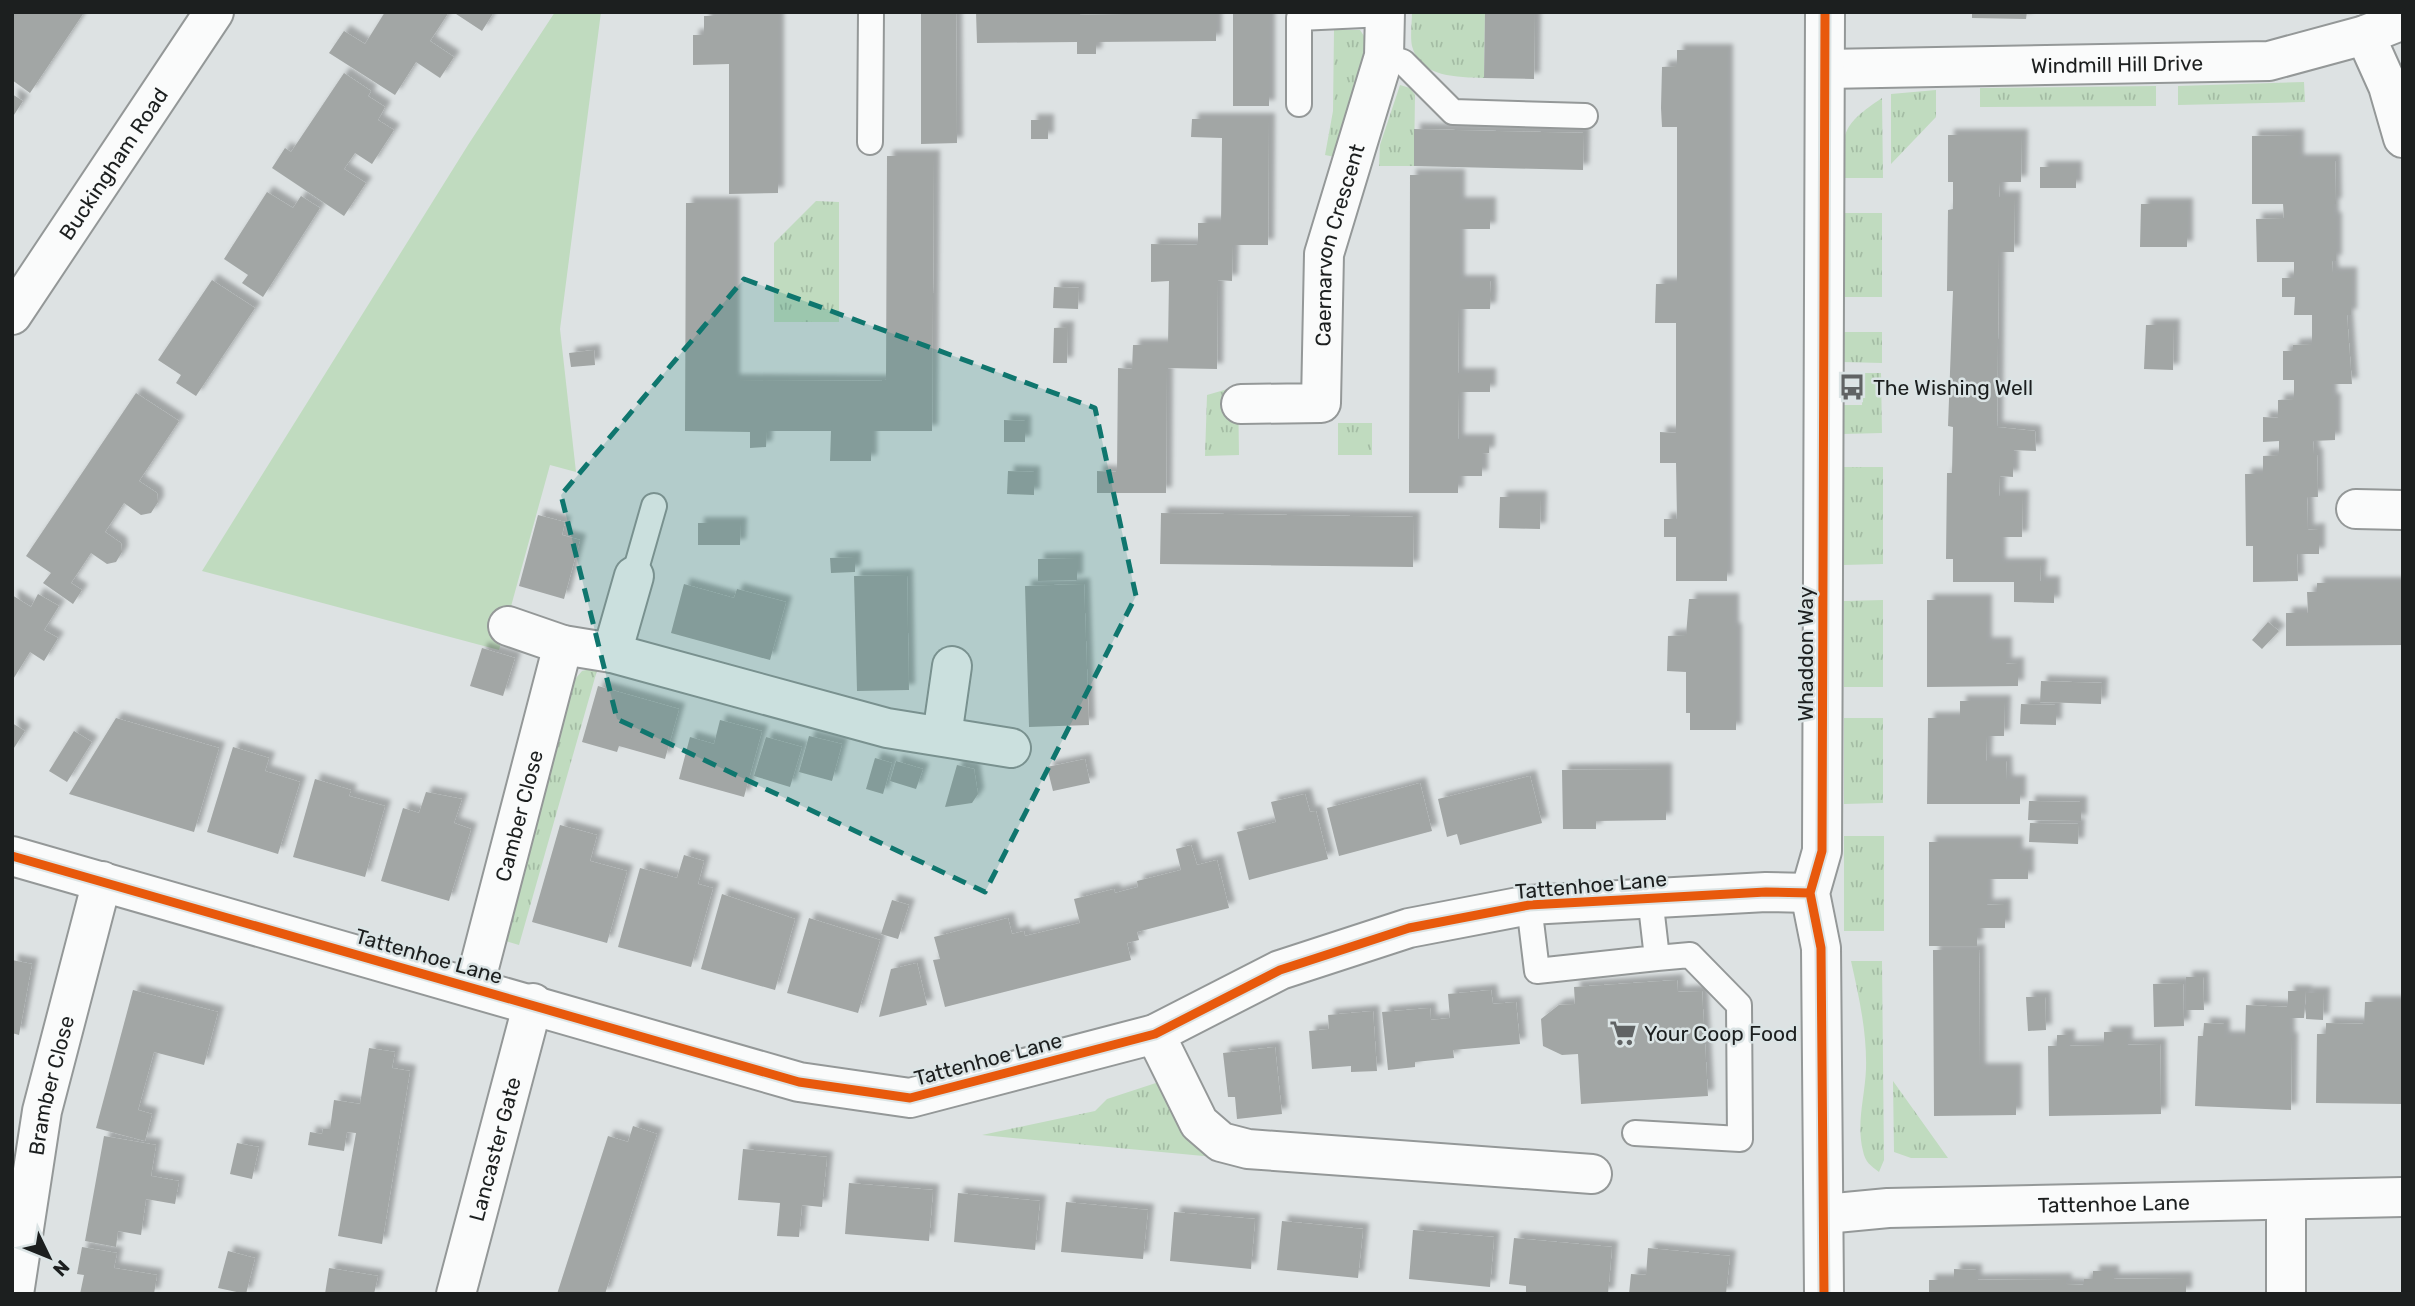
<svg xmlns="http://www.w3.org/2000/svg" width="2415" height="1306" font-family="Rubik,sans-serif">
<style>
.grass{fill:url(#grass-tufts)}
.garden{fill:#c0dbbf}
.building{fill:#a2a6a5;filter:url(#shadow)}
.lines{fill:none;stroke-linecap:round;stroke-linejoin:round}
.lane-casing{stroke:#949898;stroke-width:28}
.street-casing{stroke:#949898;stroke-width:42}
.secondary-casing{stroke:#949898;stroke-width:42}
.lane{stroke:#fafbfb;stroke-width:24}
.street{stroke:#fafbfb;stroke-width:38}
.secondary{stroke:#fafbfb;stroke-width:38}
.cycleway-casing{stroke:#dbe4e5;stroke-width:13}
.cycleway{stroke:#e8590c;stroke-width:9}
.marked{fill:#0f766e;fill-opacity:0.2;stroke:#0f766e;stroke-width:5;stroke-dasharray:14 9;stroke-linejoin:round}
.labels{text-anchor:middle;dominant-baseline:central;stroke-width:5;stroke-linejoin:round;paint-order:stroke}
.street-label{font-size:21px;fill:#1c1f1f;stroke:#dbe4e5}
.poi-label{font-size:21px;fill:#1c1f1f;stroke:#dbe4e5;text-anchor:start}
</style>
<defs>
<pattern id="grass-tufts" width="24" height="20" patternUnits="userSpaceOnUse" patternTransform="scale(1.75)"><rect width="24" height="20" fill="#c0dbbf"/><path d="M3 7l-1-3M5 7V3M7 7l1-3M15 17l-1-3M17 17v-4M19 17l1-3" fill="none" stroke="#a4bca4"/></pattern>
<filter id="shadow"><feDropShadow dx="6" dy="-6" stdDeviation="2" flood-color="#0004"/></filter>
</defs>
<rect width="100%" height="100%" fill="#dde2e3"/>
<path class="grass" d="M1412,12H1485L1484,78C1458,77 1420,78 1412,46C1410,36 1412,22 1412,12Z
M1334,30H1360L1368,42L1366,57L1335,157L1325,155L1333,111Z
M2304,82L2305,102L2178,105V86Z
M1400,85L1410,88L1415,95L1414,166H1379L1380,145Z
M2156,86V106L1980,107V88Z
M1936,90V117L1891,164V94Z
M1882,98L1883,178H1842C1842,131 1842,125 1882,98Z
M816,201L839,202V322H774V243Z
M1842,213H1882V297H1842Z
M1843,332H1882V363L1842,362Z
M1861,373H1881L1882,433L1843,434V405H1862Z
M1238,386L1239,455L1205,456L1207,395Z
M1338,423H1372V455H1338Z
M1842,467H1883V564L1843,565Z
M1883,600V687H1844V601Z
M598,667L519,945L502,940L571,684L582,671Z
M1844,718H1883V803L1844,804Z
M1844,836H1884V931H1844Z
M1851,961H1882L1884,1160L1879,1172C1871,1166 1865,1162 1863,1151C1856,1124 1865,1096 1866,1069C1867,1032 1859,997 1851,961Z
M1162,1081L1214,1157L982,1135L1095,1111L1107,1099Z
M1893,1081L1948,1158H1911L1894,1152Z"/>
<path class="garden" d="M555,12H601L560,329L576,472L550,465L499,650L202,571L468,145Z"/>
<path class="building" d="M14,12L83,14L30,93L12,80Z
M385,12H449L430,41L454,57L440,78L416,62L395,95L329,53L344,31L365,44Z
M453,12H494L482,31Z
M728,12H778V193L729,194V64L693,65V35H704V16H728Z
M921,12H956L957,143L921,144Z
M976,12H1079V15L1216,12V41L1096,42V54H1077V42L977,43Z
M1233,12H1269V106H1233Z
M1485,12H1535L1534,79L1484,78Z
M1972,12H2027L2026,19L1972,18Z
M1677,50H1727V581H1676V537H1664V519H1677L1676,463H1660V432L1676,433V323H1655L1656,284H1677V127H1662L1661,108L1662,67L1677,66Z
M344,73L371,91L368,96L385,107L378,120L394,130L372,164L355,153L344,169L366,183L344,216L272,168L285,148L291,152Z
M12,94L23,101L12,118Z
M1192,119H1269L1268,245H1233L1232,281L1218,280L1217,369L1167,368L1166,493H1097V471L1117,472L1118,368L1132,369L1133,345H1168L1169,281L1151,282V244L1198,245V223H1221L1222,138L1191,137Z
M1031,120H1048V139H1031Z
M1414,129L1584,133L1583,170L1414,166Z
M1948,135H2022L2021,182H2000L1999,197H2015L2014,252H1999L1997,427L2035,431L2036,451L2013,450V477L2000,476L1999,496H2023L2022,537H2000V564H2041L2040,582H2054V603L2014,602V582H1953V559H1946L1947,473H1952L1953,427L1948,426L1953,291H1947L1948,210L1953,209V182H1948Z
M2298,135V160H2335L2336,204H2333V218H2336V261H2332L2333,273H2351V315H2347L2352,384H2331V399H2335V440L2313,441L2314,454H2317L2318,497H2307L2308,530L2319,529V554H2297L2298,581L2253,582V546H2246L2245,474H2263V456L2279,455V441L2263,442V417L2278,418V400L2294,399V380H2283V351H2293V345L2312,344V315H2294L2295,297H2282V278H2294V262H2257L2256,219L2284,218L2283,204H2252V136Z
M887,156H934L932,431H871V461H830L831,431H767L766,447L750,448V432L685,431L686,203H734V380L886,381Z
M2040,167H2076V188H2040Z
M1410,175H1459V203H1490V229H1459V281H1490L1491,295L1490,309H1459L1458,374H1490V392H1459L1458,440H1489V453L1482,454V476H1458V493H1409Z
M267,192L293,208L301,196L320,208L263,297L242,283L248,275L224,259Z
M2141,204H2187V247H2140Z
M212,280L255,308L196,396L176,383L181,375L158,360Z
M1054,287L1079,288L1078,309L1053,308Z
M2146,325H2174L2173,370L2144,369Z
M1068,327L1067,363H1053L1054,328Z
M594,350L595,365L571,367L569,353Z
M136,393L179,421L139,481L157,493L158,502L151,513L141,515L124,503L105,532L121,543L122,552L116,562L107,564L91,553L71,583L82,590L73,604L43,583L51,573L26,556Z
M1004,420L1025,421V442H1004Z
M1008,471L1034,472V495L1007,494Z
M1500,497H1541L1540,529L1499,528Z
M1161,513L1414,517L1413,567L1160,564Z
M538,515L565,522L562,535L580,540L564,599L519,586Z
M698,523H741L740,545H698Z
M855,557V572L831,573L830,558Z
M1077,558V580L1038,581V559Z
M907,575L909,690L857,691L854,576Z
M2317,583H2403V645L2286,646V613H2308L2307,592H2317Z
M684,584L734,598L737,589L786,602L770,660L671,633Z
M1084,584L1089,725L1029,727L1025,586Z
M38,594L59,606L44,630L58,638L44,661L30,652L12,681V595L31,607Z
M1689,599H1733V629H1736V730H1690V713H1686V672L1667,671L1668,636L1686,635Z
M1927,600H1986V643H2006V664L2018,663V686L1927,687Z
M2268,622L2279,631L2262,649L2252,640Z
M482,648L515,658L503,696L470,686Z
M2041,681L2102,683L2101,704L2040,702Z
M598,686L679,709L665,759L619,746L617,752L582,742Z
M1960,701H2005L2004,736H1987L1986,761H2006L2007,781H2020V804H1927L1928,718H1960Z
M2021,704L2056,705V725L2020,724Z
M116,718L219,748L194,832L69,794Z
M720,720L762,731L744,797L679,779L690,737L714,744Z
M12,723L25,731L12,751Z
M74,731L92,742L67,782L49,771Z
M809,736L842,744L832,781L799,772Z
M766,737L802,747L790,787L754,776Z
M233,747L269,758L265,771L300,782L278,854L207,832Z
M875,758L892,763L883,794L866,789Z
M1085,759L1090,783L1053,791L1047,767Z
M896,761L923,769L916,789L890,781Z
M957,765L974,769L978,794L972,803L945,807Z
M1666,769V820L1596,821V829H1563L1562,770Z
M1530,776L1542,823L1460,845L1457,834L1447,837L1438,799Z
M315,779L351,790L349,796L385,806L365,877L293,857Z
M1420,783L1432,831L1339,856L1327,808Z
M426,792L462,799L454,823L471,829L449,901L381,881L403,808L419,813Z
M1305,794L1310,812L1316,811L1328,859L1249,880L1237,832L1276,822L1271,802Z
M2029,801L2081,802V821L2028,820Z
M2030,823L2079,824L2078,844L2029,842Z
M560,825L597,835L590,861L627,871L607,943L532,922Z
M1929,842H2017V854H2028V879H1987V905L2005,904V928H1977V946H1929Z
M1191,845L1197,865L1217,860L1229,908L1137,932L1139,940L1127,943L1131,960L945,1007L933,960L940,959L934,937L1008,918L1012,934L1024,931L1025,936L1080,923L1074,899L1114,889L1115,893L1138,887L1137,881L1181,870L1176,849Z
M684,855L704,861L698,884L713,888L691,967L618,947L640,868L677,878Z
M722,894L795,919L775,990L701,969Z
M892,900L909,905L898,939L881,934Z
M809,918L880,940L858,1013L787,993Z
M1933,950H1979L1980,1069H2016V1115L1934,1116Z
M12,960L32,964L19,1035L12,1033Z
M917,963L927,1005L879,1017L891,969Z
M2186,977H2203L2204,1010H2186Z
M1677,980L1678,992L1702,991L1708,1096L1581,1104L1578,1054L1562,1055L1543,1046L1541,1019L1559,1005L1575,1004L1574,987Z
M2183,983L2184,1026L2154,1027L2153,984Z
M133,990L218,1012L204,1065L154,1052L138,1110L152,1114L145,1141L96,1128Z
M1491,990L1493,1004L1516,1002L1520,1044L1453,1050L1454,1058L1415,1062V1067L1388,1070L1382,1012L1430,1008L1431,1020L1450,1018L1448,994Z
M2288,991H2306L2304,1018H2289V1038H2292L2291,1110L2195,1106L2198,1036H2203L2204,1023L2224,1024V1037H2245L2246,1005L2288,1007Z
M2306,993H2324L2323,1020L2306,1019Z
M2026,997H2045L2046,1030L2028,1031Z
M2365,1002H2403V1104L2316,1103L2317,1034H2326V1023L2364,1024Z
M1373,1011L1377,1071L1351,1072V1066L1312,1069L1309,1031L1329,1029L1328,1015Z
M2104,1032H2127V1045L2160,1044L2161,1114L2049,1116L2048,1046H2057V1035H2069V1046L2104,1045Z
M1275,1047L1282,1114L1237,1119L1235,1097H1228L1223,1053Z
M369,1048L395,1052L392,1068L410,1071L382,1244L338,1236L356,1133L347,1132L344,1151L308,1145L310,1132L322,1134L323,1129H330L334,1100L360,1104Z
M633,1126L657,1134L605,1294H557L608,1136L628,1142Z
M104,1136L156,1145L151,1176L179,1181L175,1204L146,1199L141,1235L118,1231L116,1247L85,1241Z
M237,1143L259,1147L252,1179L230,1174Z
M743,1149L827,1157L822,1207L802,1205L799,1237L777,1236L780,1203L738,1200Z
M849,1183L933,1190L929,1241L845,1234Z
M958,1193L1040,1201L1035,1250L954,1242Z
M1066,1202L1148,1210L1143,1259L1061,1252Z
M1174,1212L1255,1219L1251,1269L1170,1261Z
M1282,1221L1363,1229L1358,1278L1277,1270Z
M1413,1230L1494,1237L1490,1287L1409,1279Z
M1514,1238L1612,1247L1608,1294H1526V1286L1509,1284Z
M82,1247L117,1253L114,1268L157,1275L154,1294H80L84,1275L77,1274Z
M1648,1248L1730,1256L1726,1294H1629L1631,1274L1646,1275Z
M228,1251L255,1258L246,1294L218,1288Z
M329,1268L378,1276L374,1294H325Z
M1954,1269L1976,1270V1280L2066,1279V1284L2084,1285V1279H2093V1271H2113V1279L2186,1278V1294H1929V1280H1954Z"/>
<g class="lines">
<g class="lane-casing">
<path id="lane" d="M1384,56L1403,62L1453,112L1585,116
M1299,104V18L1385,14
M870,142L871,12
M634,576L654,506
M1529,905L1537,971L1657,958L1650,897
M1635,1133L1740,1139L1739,1005L1690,955L1657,958"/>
</g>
<g class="street-casing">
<g id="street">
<path d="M2365,35L2388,86L2403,138"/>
<path id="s1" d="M1825,69L2269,61L2365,35L2403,20"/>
<path id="s2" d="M1241,404L1321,403L1324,254L1384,56L1385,12"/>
<path d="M2356,509L2403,510"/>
<path d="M508,626L563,645L612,653L887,728L1011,748"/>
<path d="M612,653L634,576"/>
<path d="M942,736L952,666"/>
<path d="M12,856L799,1082L910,1098L1155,1034L1280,970L1409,928L1529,905L1766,892L1810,893"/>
<path id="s3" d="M474,987L563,645"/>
<path d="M1155,1034L1199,1123L1221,1142L1248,1149L1592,1174"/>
<path d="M2286,1200V1294"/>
<path id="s4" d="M14,1294L42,1111L102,881"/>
<path id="s5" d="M456,1294L533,1003"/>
</g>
</g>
<g class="secondary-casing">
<g id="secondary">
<path id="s6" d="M12,315L214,12"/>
<path id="s7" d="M1825,1214L1888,1208L2403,1197"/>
<path d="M1824,1294L1821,948L1810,893L1822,851L1825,12"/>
</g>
</g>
<use href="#lane" class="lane"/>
<use href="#street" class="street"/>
<use href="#secondary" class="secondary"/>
<g class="cycleway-casing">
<path id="cycleway" d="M12,856L799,1082L910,1098L1155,1034L1280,970L1409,928L1529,905L1766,892L1810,893
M1824,1294L1821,948L1810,893L1822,851L1825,12"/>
</g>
<use href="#cycleway" class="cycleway"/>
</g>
<path class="marked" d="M744,279L1095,408L1136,596L985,892L617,719L561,495Z"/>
<defs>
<g id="bus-bare" transform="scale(2.1)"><path d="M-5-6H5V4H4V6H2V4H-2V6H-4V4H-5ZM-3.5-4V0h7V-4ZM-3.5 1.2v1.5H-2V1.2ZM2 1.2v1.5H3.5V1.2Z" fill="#606364" stroke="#dbe4e5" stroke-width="2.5" paint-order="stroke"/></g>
<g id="supermarket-bare" transform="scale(2.1)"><path d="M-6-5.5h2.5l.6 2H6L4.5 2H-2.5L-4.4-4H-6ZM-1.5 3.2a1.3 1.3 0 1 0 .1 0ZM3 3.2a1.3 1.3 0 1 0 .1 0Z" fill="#606364" stroke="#dbe4e5" stroke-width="2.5" paint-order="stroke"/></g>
</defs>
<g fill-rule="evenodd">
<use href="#bus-bare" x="1852" y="387"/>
<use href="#supermarket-bare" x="1623" y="1033"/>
</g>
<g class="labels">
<g class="street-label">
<text stroke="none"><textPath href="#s1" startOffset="292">Windmill Hill Drive</textPath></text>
<text stroke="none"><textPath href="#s6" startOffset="182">Buckingham Road</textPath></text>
<text stroke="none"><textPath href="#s2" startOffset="240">Caernarvon Crescent</textPath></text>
<text transform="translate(1805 654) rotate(-90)">Whaddon Way</text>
<text stroke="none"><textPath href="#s3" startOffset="177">Camber Close</textPath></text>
<text transform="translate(1591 885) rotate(-5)">Tattenhoe Lane</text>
<text transform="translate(429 956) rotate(16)">Tattenhoe Lane</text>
<text transform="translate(988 1059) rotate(-15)">Tattenhoe Lane</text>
<text stroke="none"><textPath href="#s4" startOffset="212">Bramber Close</textPath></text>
<text stroke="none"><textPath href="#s5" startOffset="150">Lancaster Gate</textPath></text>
<text stroke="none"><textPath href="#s7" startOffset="289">Tattenhoe Lane</textPath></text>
</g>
<g class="poi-label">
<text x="1873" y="387">The Wishing Well</text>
<text x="1644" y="1033">Your Coop Food</text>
</g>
</g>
<rect width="2415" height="1306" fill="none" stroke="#1c1f1f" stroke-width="28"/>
<g transform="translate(49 1257) rotate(133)" stroke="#dbe4e5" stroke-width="5" paint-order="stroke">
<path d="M0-5L12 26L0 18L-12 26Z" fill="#1c1f1f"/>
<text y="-10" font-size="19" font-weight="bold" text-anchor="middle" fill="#1c1f1f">N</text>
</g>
</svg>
